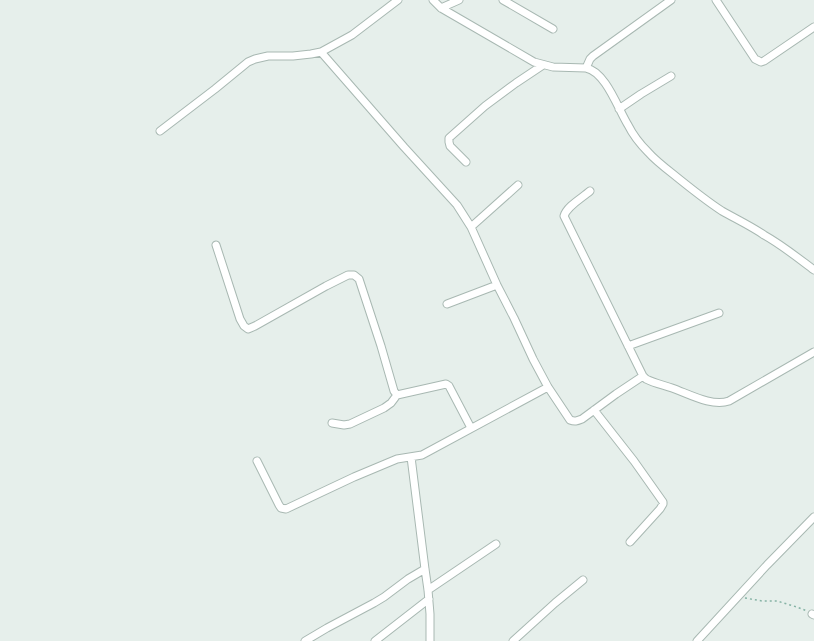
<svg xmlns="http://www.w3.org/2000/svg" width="814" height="641" font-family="'Titillium Web',sans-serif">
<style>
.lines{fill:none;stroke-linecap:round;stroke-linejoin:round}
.minor-casing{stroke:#a8b8b2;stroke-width:9}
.path{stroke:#86b3a5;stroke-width:1.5;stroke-dasharray:2 3;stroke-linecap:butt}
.minor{stroke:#fff;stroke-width:7}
</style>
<rect width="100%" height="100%" fill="#e6efeb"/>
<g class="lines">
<g class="minor-casing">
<path id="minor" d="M433,0L441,8L534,62L553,67L586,68C606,72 618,109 628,125C633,135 640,144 648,152C655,160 664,167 673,174C689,187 705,200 722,211C736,219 751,226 764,235C782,245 798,258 814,270
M503,0L553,29
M716,0L755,59L761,62L764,61L814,27
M441,8L459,0
M321,52L404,147L457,205L471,227L497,285L514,318L533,359L548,387L570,420C575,422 577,421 582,419L616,394L643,376
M586,68L590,59L593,56L671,0
M619,109L641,94L671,76
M160,131L215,89L248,62L255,59L268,56H293L311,54L321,52L352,35L398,0
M466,162L450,146L449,142V138L485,106L516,83L543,65
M590,191C582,198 567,206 564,216L643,376L646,379C654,383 663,385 672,388C689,394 712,407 729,401L814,352
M471,227L518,185
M216,245L240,319L244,326L248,329L255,326L326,286L348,275H354L359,279L381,346L394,391L397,395
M447,304L497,285
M628,346L719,313
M594,410L634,461L663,502V504L660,509L630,542
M332,423L344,425L350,424L384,408L391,403L397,395L446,384L449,386L471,428
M411,457L425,569L428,590L430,614V641
M257,461L279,505L281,508L286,509L354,477L397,459L422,455L548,387
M428,590L496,544
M812,614L814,615
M305,641L327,628L374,603L384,597L408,579L425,569
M375,641L429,599
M513,641L555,603L583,580
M697,641L767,565L814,517"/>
</g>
<path class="path" d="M745,598L762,601H777L797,607L807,611"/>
<use href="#minor" class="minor"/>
</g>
</svg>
